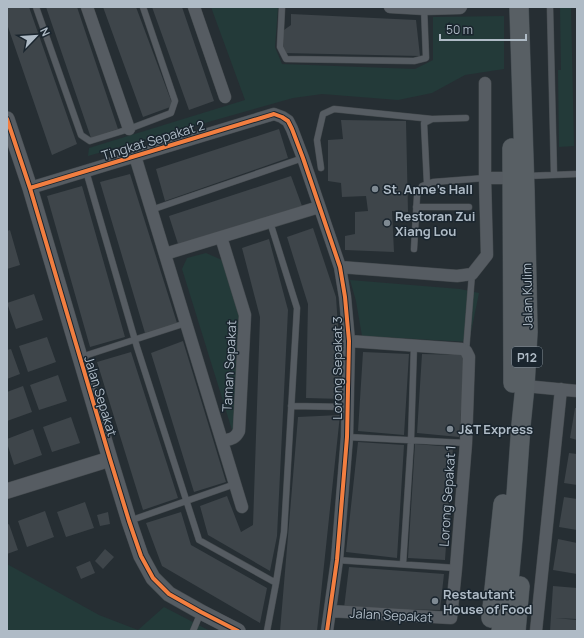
<svg xmlns="http://www.w3.org/2000/svg" width="584" height="638" font-family="Manrope,sans-serif">
<style>
.green{fill:#233a39}
.building{fill:#3e454a}
.lines{fill:none;stroke-linecap:round;stroke-linejoin:round}
.service-casing{stroke:#444a4e;stroke-width:7}
.minor-casing{stroke:#444a4e;stroke-width:13}
.tertiary-casing{stroke:#444a4e;stroke-width:16}
.primary-casing{stroke:#434b50;stroke-width:20}
.service{stroke:#565c62;stroke-width:6}
.minor{stroke:#565c62;stroke-width:12}
.tertiary{stroke:#565c62;stroke-width:15}
.primary{stroke:#585f64;stroke-width:19}
.cycleway-casing{stroke:#1a252e;stroke-width:6}
.cycleway{stroke:#f27e40;stroke-width:4}
.poi-dot{fill:#7f8a93;stroke:#1a252e;stroke-width:1.5}
.labels{text-anchor:middle;dominant-baseline:central;stroke-width:3;stroke-linejoin:round;paint-order:stroke}
.shield{fill:#1a252e;stroke:#828e98;stroke-width:1}
.shield-label{font-size:12px;font-weight:bold;fill:#afbbc6}
.street-label{font-size:13px;fill:#afbbc6;stroke:#1a252e}
.poi-label{font-size:13px;font-weight:bold;fill:#afbbc6;stroke:#1a252e;text-anchor:start}
</style>
<rect width="100%" height="100%" fill="#262e33"/>
<path class="green" d="M211,7L278,8L275,47L282,64L415,69L433,60V17L504,16V69L465,75L432,93L398,100L322,94L293,98L88,156L89,148L245,100Z
M560,7H571L574,146L559,147L558,70H561Z
M206,253L222,260L240,316L237,427L232,430L182,269L187,258Z
M350,280L460,289L479,293L469,342L362,336L356,301Z
M7,564L99,615L138,630L164,607L210,631H7Z"/>
<path class="building" d="M7,7H29L77,144L52,155L7,24Z
M46,7H77L118,129L91,138Z
M103,7H136L173,106L143,117Z
M152,7H182L214,101L189,110Z
M291,14L416,20L420,56L283,53L284,30L291,25Z
M341,120L406,121L408,212L392,211L394,252L345,250V236L355,234V212L368,211L366,196L342,197L341,183L328,181V140L343,139Z
M279,129L288,158L165,201L156,169Z
M130,174L177,323L145,333L100,182Z
M291,176L302,206L179,247L169,216Z
M82,186L125,337L90,347L47,196Z
M313,228L336,297L343,399L306,398L308,304L287,237Z
M10,230L20,265L7,269V231Z
M269,239L288,310L277,536L270,571L208,535L200,506L227,496L241,532L253,525L260,317L242,248Z
M34,294L43,320L16,329L7,303Z
M47,337L56,362L28,372L19,346Z
M183,341L226,482L194,492L151,353Z
M11,349L20,374L7,379V350Z
M131,352L178,498L143,510L97,362Z
M363,352L409,354L404,435L358,431Z
M422,354L465,355L459,437L417,433Z
M58,375L67,401L39,410L30,385Z
M23,386L32,412L7,421V392Z
M575,408H577V440L570,438Z
M340,415L317,631H280L298,417Z
M71,417L80,443L52,452L43,427Z
M33,429L42,455L14,465L7,443V439Z
M358,442L404,445L397,558L346,552Z
M415,444L453,447L445,560L408,558Z
M569,453L577,454V485L564,483Z
M564,497L577,499V530L559,527Z
M85,502L94,528L66,537L57,512Z
M45,511L54,537L27,547L18,521Z
M108,512L110,524L100,526L97,515Z
M181,512L191,545L267,588L260,623L162,566L146,523Z
M9,524L18,550L7,554V525Z
M558,539L577,543V574L553,570Z
M105,549L114,557L103,569L95,561Z
M90,561L95,573L81,579L76,567Z
M349,567L444,574L440,610L344,608Z
M553,586L577,588V619L555,618L577,620V631H550Z"/>
<g class="lines">
<g class="service-casing">
<path id="service" d="M36,7L81,135L90,141L129,129L171,113L175,101L143,7
M282,7L280,47L286,59L414,61L426,58L424,7
M550,7L554,175
M321,168L317,140L323,114L334,109L432,119
M86,171L137,347L199,540L276,583
M527,176L577,174
M427,184L424,123L432,119L466,118
M416,207H469
M151,210L303,158
M414,249L417,196L422,186L433,182L485,178
M466,351L472,274
M81,357L186,323
M291,406L348,407
M347,437L466,443
M129,521L235,484
M337,560L456,568
M403,564L411,440L414,345
M193,631L201,612
M267,631L276,583L284,532L297,308L270,222"/>
</g>
<g class="minor-casing">
<path id="minor" d="M87,7L129,129
M194,7L225,97
M390,7L424,9L460,8L461,7
M135,156L242,507
M485,178H512
M30,188L274,114L282,117L288,121L292,129L303,158L340,267L345,297L349,341L347,437L337,560L327,631
M221,237L245,315L239,431C235,439 231,439 222,441
M165,254L319,207
M340,267L457,276L472,274L487,255L485,178V83
M525,386L577,391
M330,611L451,618L456,568L466,443L469,357L466,351L462,349L349,341
M536,631L561,389"/>
</g>
<g class="tertiary-casing">
<path id="tertiary" d="M7,119L30,188L110,459L129,521L141,556L153,578L169,594L201,612L238,631
M7,491L110,459"/>
</g>
<g class="primary-casing">
<path id="primary" d="M512,148L513,371V383
M491,618L503,504
M501,631L509,582L513,538L521,425L525,386L528,332L525,191L519,7
M516,631L520,586"/>
</g>
<use href="#service" class="service"/>
<use href="#minor" class="minor"/>
<use href="#tertiary" class="tertiary"/>
<use href="#primary" class="primary"/>
<g class="cycleway-casing">
<path id="cycleway" d="M7,119L30,188L110,459L129,521L141,556L153,578L169,594L201,612L238,631
M30,188L274,114L282,117L288,121L292,129L303,158L340,267L345,297L349,341L347,437L337,560L327,631"/>
</g>
<use href="#cycleway" class="cycleway"/>
</g>
<g class="poi-dot">
<circle cx="375" cy="189" r="4"/>
<circle cx="387" cy="223" r="4"/>
<circle cx="450" cy="429" r="4"/>
<circle cx="435" cy="601" r="4"/>
</g>
<g class="labels">
<rect class="shield" x="512" y="347" width="30" height="20" rx="3"/>
<g class="shield-label">
<text x="527" y="357">P12</text>
</g>
<g class="street-label">
<text transform="translate(153 140) rotate(-17)">Tingkat Sepakat 2</text>
<text transform="translate(527 296) rotate(-91)">Jalan Kulim</text>
<text transform="translate(229 366) rotate(-87)">Taman Sepakat</text>
<text transform="translate(337 368) rotate(-90)">Lorong Sepakat 3</text>
<text transform="translate(101 396) rotate(73)">Jalan Sepakat</text>
<text transform="translate(447 496) rotate(-86)">Lorong Sepakat 1</text>
<text transform="translate(391 615) rotate(3)">Jalan Sepakat</text>
</g>
<g class="poi-label">
<text x="383" y="189">St. Anne's Hall</text>
<text x="395" y="216">Restoran Zui<tspan x="395" dy="15">Xiang Lou</tspan></text>
<text x="458" y="429">J&amp;T Express</text>
<text x="443" y="594">Restautant<tspan x="443" dy="15">House of Food</tspan></text>
</g>
</g>
<rect width="584" height="638" fill="none" stroke="#afbbc6" stroke-width="16"/>
<g transform="translate(36 36) rotate(65)" stroke="#1a252e" stroke-width="3" paint-order="stroke">
<path d="M0-3L7 15L0 10L-7 15Z" fill="#afbbc6"/>
<text y="-6" font-size="11" font-weight="bold" text-anchor="middle" fill="#afbbc6">N</text>
</g>
<path d="M440 34v6h86v-6" fill="none" stroke="#afbbc6" stroke-width="2"/>
<text x="446" y="34" font-size="12" fill="#afbbc6" stroke="#1a252e" stroke-width="3" paint-order="stroke">50 m</text>
</svg>
